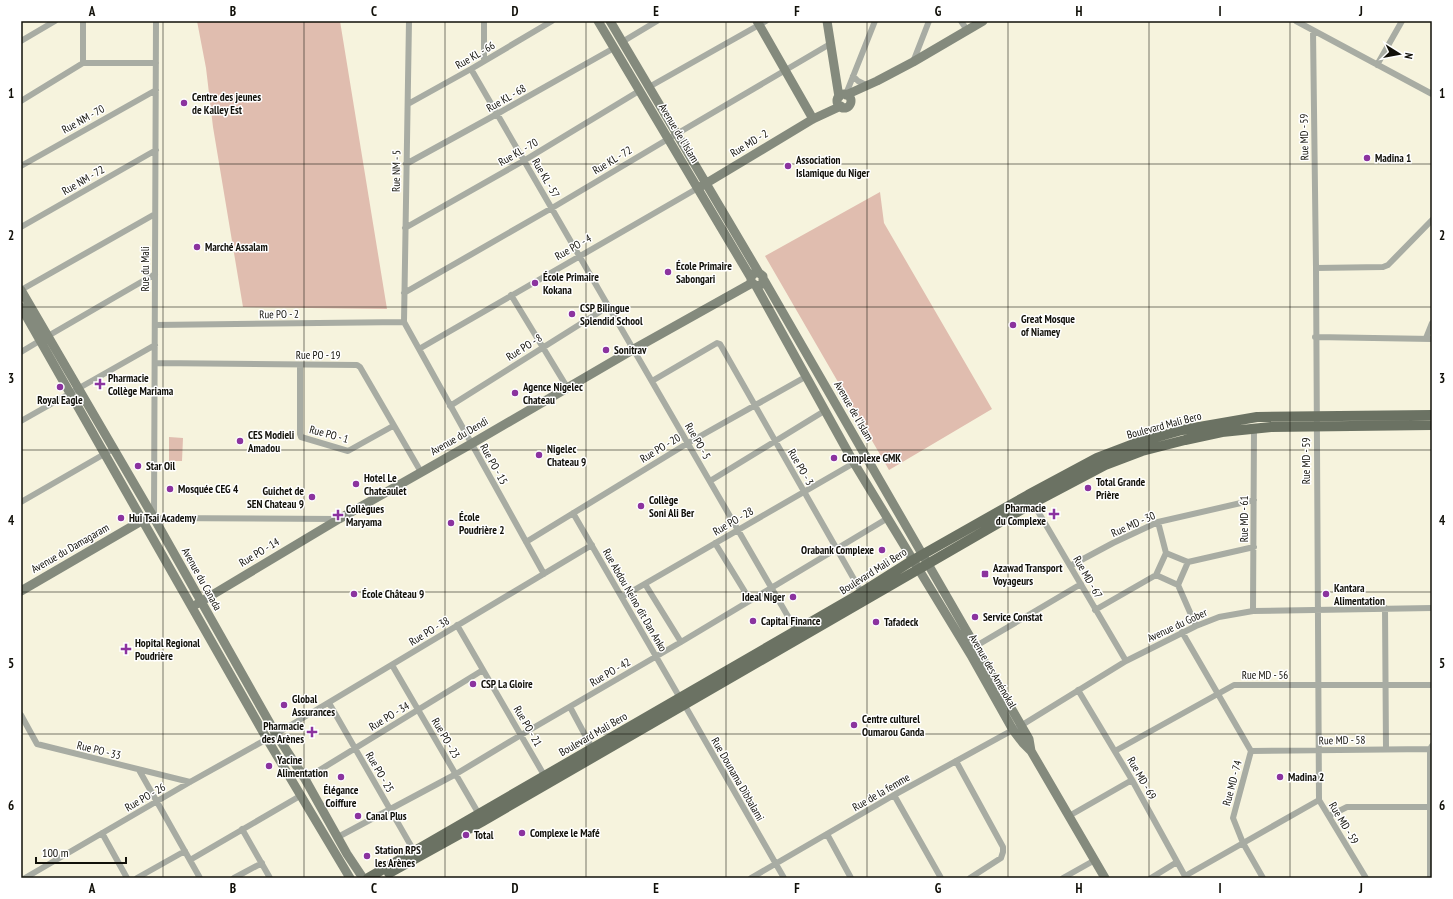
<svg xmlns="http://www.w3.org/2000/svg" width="1453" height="899" font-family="'PT Sans Narrow',sans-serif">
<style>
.green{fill:#e0bdaf}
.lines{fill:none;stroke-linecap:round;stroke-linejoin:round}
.street{stroke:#a8aca3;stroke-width:6}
.secondary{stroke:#848a7d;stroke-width:9}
.primary{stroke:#6b7263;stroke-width:10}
.grid{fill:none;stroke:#111009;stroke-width:1;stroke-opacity:0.55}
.poi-dot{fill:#8b339f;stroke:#fff;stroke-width:1.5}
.labels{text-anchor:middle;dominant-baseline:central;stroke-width:3;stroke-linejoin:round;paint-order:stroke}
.street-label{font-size:11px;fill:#111009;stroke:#fff}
.poi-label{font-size:11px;font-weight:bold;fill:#111009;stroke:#fff;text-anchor:start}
.neatline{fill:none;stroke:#111009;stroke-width:1.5}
.grid-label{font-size:13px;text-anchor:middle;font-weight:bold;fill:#111009}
</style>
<rect width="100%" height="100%" fill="#f6f3dd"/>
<path class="green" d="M197,21H340L387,309L243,307L213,127L206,68Z
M880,192L884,223L992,409L889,470L765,256Z
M169,437L183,438L182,461H169Z"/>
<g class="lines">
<path class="street" d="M156,21L154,518L338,519
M484,21V61
M961,21L967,30
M1296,21L1432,94
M1313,31L1316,268L1319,800L1366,878
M21,41L55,21
M622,42L657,21
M913,62L929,21
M83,63V21
M1377,65L1402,21
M471,69L797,632
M853,76L858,81L866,85
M649,87L766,21
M846,94L875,21
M21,101L83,63H156
M408,104L471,69L552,21
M406,164L497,114L614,48
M21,166L156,90
M21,227L156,150
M405,228L525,160L639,91
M1316,268L1383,267L1388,265L1432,220
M21,290L155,214
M404,293L552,208L668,139L830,44
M511,295L567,387
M404,322L409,21
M404,322L544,574
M155,325L404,322
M48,336L155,274
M1315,337L1432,339
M1426,338L1432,323
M419,349L698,188
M21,352L41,340
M155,363L357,365L360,367L421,472
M300,365V434L301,437L348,451L393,426
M652,381L717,343L720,344L863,595
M450,406L609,306
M21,421L155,345
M710,481L826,410
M21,502L113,449
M1033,503L1126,661
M573,513L680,698
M1158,522L1166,553L1156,575L1178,585L1196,626
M526,542L688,443L807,376
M715,543L750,600
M1166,553L1188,562L1178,585
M1188,562L1254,547
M1070,566L1113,543L1158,522L1254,500
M645,584L681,642
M622,597L854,463
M1385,608L1386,749
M1095,610L1156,575
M1253,611L1254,428
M457,625L544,775
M1182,632L1251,751L1233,818L1243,843L1263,878
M976,646L1081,584
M392,665L480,816
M1078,690L1132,780L1186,878
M329,703L414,851
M684,704L784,878
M570,707L592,748
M21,715L37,744L190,782
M1430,749V878
M1115,751L1234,685H1432
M1251,751L1430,749L1432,746
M956,761L1003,847V852L1001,858L970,878
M139,770L200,878
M305,779L483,670
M894,795L941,878
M1069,816L1132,780
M1329,816L1347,807H1432
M242,829L270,878
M102,833L127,878
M827,834L851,878
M338,837L456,774L521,735L681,642L888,518
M190,860L300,796
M1185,876L1319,800
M25,878L190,782L276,734L592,545
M137,878L185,851
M234,878L262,863
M751,878L894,795L1022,725L1126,661L1196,626L1219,617L1253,611L1432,608
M1063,878L1095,860
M1151,878L1177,862"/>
<path class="secondary" d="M598,21L751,278
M610,21L759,273L763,276V283C759,287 755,286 751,282V277L754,273H759
M757,21L813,119
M827,21L839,97
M837 101a7 7 0 1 1 14 0a7 7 0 1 1-14 0Z
M846,95L877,81L913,62L983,21
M700,187L813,119L841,106
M764,280L1029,739L1031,751
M756,286L854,463L972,657L1013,730L1023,743L1031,751L1105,878
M21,290L154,518L276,734L305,779L347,854L363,878
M21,307L267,739L350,878
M21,591L143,520L149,519
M197,604L339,519L471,444L634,349L752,283"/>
<path class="primary" d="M389,873L483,821L1033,503L1105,465L1142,451L1185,440L1222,432L1271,427L1432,425
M368,878L856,596L913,560L1028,495L1097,458L1139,442L1182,430L1257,417L1432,415"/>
</g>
<path class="grid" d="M163,21V878M304,21V878M445,21V878M586,21V878M726,21V878M867,21V878M1008,21V878M1149,21V878M1290,21V878M21,164H1432M21,307H1432M21,450H1432M21,592H1432M21,734H1432"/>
<g class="poi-dot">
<circle cx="184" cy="103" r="4"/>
<circle cx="1367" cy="158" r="4"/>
<circle cx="788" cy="166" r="4"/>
<circle cx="197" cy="247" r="4"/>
<circle cx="668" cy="272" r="4"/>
<circle cx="535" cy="283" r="4"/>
<circle cx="572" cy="314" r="4"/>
<circle cx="1013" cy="325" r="4"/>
<circle cx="606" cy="350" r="4"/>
<path d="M98 378h4v4h4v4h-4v4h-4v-4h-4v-4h4z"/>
<circle cx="60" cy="387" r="4"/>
<circle cx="515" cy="393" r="4"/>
<circle cx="240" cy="441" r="4"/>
<circle cx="539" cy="455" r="4"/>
<circle cx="834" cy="458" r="4"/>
<circle cx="138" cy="466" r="4"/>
<circle cx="356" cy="484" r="4"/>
<circle cx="1088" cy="488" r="4"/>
<circle cx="170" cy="489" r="4"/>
<circle cx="312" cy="497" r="4"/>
<circle cx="641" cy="506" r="4"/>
<path d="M1052 508h4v4h4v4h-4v4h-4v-4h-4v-4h4z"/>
<path d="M336 509h4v4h4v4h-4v4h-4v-4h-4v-4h4z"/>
<circle cx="121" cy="518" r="4"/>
<circle cx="451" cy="523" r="4"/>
<circle cx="882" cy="550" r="4"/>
<rect x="981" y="570" width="8" height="8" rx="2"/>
<circle cx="354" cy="594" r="4"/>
<circle cx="1326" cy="594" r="4"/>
<circle cx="793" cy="597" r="4"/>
<circle cx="975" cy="617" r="4"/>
<circle cx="753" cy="621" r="4"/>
<circle cx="876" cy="622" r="4"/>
<path d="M124 643h4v4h4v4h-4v4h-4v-4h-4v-4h4z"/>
<circle cx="473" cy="684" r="4"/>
<circle cx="284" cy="705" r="4"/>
<circle cx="854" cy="725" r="4"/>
<path d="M310 726h4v4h4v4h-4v4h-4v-4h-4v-4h4z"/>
<circle cx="269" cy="766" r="4"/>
<circle cx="341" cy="777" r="4"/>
<circle cx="1280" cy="777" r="4"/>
<circle cx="358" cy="816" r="4"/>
<circle cx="522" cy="833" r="4"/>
<circle cx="466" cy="835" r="4"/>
<circle cx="367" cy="856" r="4"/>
</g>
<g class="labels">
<g class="street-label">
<text transform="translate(475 55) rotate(-30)">Rue KL - 66</text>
<text transform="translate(506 98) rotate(-30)">Rue KL - 68</text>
<text transform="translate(83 119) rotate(-29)">Rue NM - 70</text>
<text transform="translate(679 133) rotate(59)">Avenue de l'Islam</text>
<text transform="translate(1304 137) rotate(-91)">Rue MD - 59</text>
<text transform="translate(749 143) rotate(-31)">Rue MD - 2</text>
<text transform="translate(518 152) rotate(-30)">Rue KL - 70</text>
<text transform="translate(612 160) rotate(-31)">Rue KL - 72</text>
<text transform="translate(396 171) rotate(-89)">Rue NM - 5</text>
<text transform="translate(546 178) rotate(60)">Rue KL - 57</text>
<text transform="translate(83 180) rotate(-30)">Rue NM - 72</text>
<text transform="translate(573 247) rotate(-30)">Rue PO - 4</text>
<text transform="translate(145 269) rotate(-90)">Rue du Mali</text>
<text transform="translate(279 314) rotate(-1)">Rue PO - 2</text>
<text transform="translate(524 347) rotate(-32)">Rue PO - 8</text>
<text x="318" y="355">Rue PO - 19</text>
<text transform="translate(854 411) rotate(60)">Avenue de l'Islam</text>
<text transform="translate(1164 425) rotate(-15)">Boulevard Mali Bero</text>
<text transform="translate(329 434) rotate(15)">Rue PO - 1</text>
<text transform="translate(459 436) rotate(-30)">Avenue du Dendi</text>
<text transform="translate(698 441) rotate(60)">Rue PO - 5</text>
<text transform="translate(660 448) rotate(-31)">Rue PO - 20</text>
<text transform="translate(1306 461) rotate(-90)">Rue MD - 59</text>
<text transform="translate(494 464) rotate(61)">Rue PO - 15</text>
<text transform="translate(801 467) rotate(60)">Rue PO - 3</text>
<text transform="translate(1244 519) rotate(-90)">Rue MD - 61</text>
<text transform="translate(733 521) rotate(-30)">Rue PO - 28</text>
<text transform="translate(1133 524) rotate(-24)">Rue MD - 30</text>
<text transform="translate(70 548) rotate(-30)">Avenue du Damagaram</text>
<text transform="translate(259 552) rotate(-31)">Rue PO - 14</text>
<text transform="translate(873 571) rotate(-32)">Boulevard Mali Bero</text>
<text transform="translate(1088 577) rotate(60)">Rue MD - 67</text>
<text transform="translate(202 579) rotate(61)">Avenue du Canada</text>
<text transform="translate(635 600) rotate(60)">Rue Abdou Neino dit Dan Anko</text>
<text transform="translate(1177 625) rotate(-25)">Avenue du Gober</text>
<text transform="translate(429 631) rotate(-31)">Rue PO - 38</text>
<text transform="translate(993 671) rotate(60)">Avenue des Aménokal</text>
<text transform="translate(610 672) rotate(-30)">Rue PO - 42</text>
<text x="1265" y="675">Rue MD - 56</text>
<text transform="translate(389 716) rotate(-31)">Rue PO - 34</text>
<text transform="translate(528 726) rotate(60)">Rue PO - 21</text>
<text transform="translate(593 734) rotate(-30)">Boulevard Mali Bero</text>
<text transform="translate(446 738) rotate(60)">Rue PO - 23</text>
<text transform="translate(1342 740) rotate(-1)">Rue MD - 58</text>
<text transform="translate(99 750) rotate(14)">Rue PO - 33</text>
<text transform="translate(380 772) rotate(60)">Rue PO - 25</text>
<text transform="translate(1142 778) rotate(60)">Rue MD - 69</text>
<text transform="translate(738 779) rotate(60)">Rue Dounama Dibbalami</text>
<text transform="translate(1232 783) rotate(-75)">Rue MD - 74</text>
<text transform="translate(881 792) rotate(-30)">Rue de la femme</text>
<text transform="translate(145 797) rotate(-30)">Rue PO - 26</text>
<text transform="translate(1344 823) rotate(59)">Rue MD - 59</text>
</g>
<g class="poi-label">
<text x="192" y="97">Centre des jeunes<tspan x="192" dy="13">de Kalley Est</tspan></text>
<text x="1375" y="158">Madina 1</text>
<text x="796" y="160">Association<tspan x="796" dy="13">Islamique du Niger</tspan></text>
<text x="205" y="247">Marché Assalam</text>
<text x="676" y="266">École Primaire<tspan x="676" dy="13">Sabongari</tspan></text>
<text x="543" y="277">École Primaire<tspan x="543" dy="13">Kokana</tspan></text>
<text x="580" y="308">CSP Bilingue<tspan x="580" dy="13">Splendid School</tspan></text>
<text x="1021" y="319">Great Mosque<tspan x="1021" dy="13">of Niamey</tspan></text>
<text x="614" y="350">Sonitrav</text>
<text x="108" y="378">Pharmacie<tspan x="108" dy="13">Collège Mariama</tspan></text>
<text x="523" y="387">Agence Nigelec<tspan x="523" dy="13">Chateau</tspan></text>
<text x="60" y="400" text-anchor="middle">Royal Eagle</text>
<text x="248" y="435">CES Modieli<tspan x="248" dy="13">Amadou</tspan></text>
<text x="547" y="449">Nigelec<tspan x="547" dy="13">Chateau 9</tspan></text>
<text x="842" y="458">Complexe GMK</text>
<text x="146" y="466">Star Oil</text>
<text x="364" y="478">Hotel Le<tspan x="364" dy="13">Chateaulet</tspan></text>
<text x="1096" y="482">Total Grande<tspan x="1096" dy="13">Prière</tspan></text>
<text x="178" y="489">Mosquée CEG 4</text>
<text x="304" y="491" text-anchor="end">Guichet de<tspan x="304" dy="13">SEN Chateau 9</tspan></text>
<text x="649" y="500">Collège<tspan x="649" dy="13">Soni Ali Ber</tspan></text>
<text x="1046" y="508" text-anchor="end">Pharmacie<tspan x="1046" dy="13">du Complexe</tspan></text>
<text x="346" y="509">Collègues<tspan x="346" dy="13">Maryama</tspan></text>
<text x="459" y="517">École<tspan x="459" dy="13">Poudrière 2</tspan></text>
<text x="129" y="518">Hui Tsai Academy</text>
<text x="874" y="550" text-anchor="end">Orabank Complexe</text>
<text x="993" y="568">Azawad Transport<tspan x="993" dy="13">Voyageurs</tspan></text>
<text x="1334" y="588">Kantara<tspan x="1334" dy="13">Alimentation</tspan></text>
<text x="362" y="594">École Château 9</text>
<text x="785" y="597" text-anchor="end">Ideal Niger</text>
<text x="983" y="617">Service Constat</text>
<text x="761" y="621">Capital Finance</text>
<text x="884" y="622">Tafadeck</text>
<text x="135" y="643">Hopital Regional<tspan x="135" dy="13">Poudrière</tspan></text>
<text x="481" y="684">CSP La Gloire</text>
<text x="292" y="699">Global<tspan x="292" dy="13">Assurances</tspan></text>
<text x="862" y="719">Centre culturel<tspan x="862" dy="13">Oumarou Ganda</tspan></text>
<text x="304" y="726" text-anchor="end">Pharmacie<tspan x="304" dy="13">des Arènes</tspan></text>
<text x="277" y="760">Yacine<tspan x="277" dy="13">Alimentation</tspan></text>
<text x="1288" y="777">Madina 2</text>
<text x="341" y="790" text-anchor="middle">Élégance<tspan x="341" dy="13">Coiffure</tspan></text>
<text x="366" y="816">Canal Plus</text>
<text x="530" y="833">Complexe le Mafé</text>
<text x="474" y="835">Total</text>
<text x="375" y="850">Station RPS<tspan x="375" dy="13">les Arènes</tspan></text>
</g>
</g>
<rect width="1453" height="899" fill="none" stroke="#ffffff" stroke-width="44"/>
<g transform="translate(1399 54) rotate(101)" stroke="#ffffff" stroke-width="3" paint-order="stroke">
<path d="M0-3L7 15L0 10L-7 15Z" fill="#111009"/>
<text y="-6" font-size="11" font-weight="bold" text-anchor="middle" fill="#111009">N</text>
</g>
<path d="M36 857v6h90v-6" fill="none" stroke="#111009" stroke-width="2"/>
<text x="42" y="857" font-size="12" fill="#111009" stroke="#ffffff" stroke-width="3" paint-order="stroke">100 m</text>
<rect x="22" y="22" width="1409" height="855" class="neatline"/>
<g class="grid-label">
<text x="92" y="16">A</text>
<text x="233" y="16">B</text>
<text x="374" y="16">C</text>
<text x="515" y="16">D</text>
<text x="656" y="16">E</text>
<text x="797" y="16">F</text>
<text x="938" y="16">G</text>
<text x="1079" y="16">H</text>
<text x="1220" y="16">I</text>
<text x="1361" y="16">J</text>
<text x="11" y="98">1</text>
<text x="1442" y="98">1</text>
<text x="11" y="240">2</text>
<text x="1442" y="240">2</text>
<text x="11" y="383">3</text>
<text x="1442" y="383">3</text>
<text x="11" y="525">4</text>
<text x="1442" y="525">4</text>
<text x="11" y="668">5</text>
<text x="1442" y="668">5</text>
<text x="11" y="810">6</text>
<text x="1442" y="810">6</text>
<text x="92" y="893">A</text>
<text x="233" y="893">B</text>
<text x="374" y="893">C</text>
<text x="515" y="893">D</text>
<text x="656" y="893">E</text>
<text x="797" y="893">F</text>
<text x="938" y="893">G</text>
<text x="1079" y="893">H</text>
<text x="1220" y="893">I</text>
<text x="1361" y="893">J</text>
</g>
</svg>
